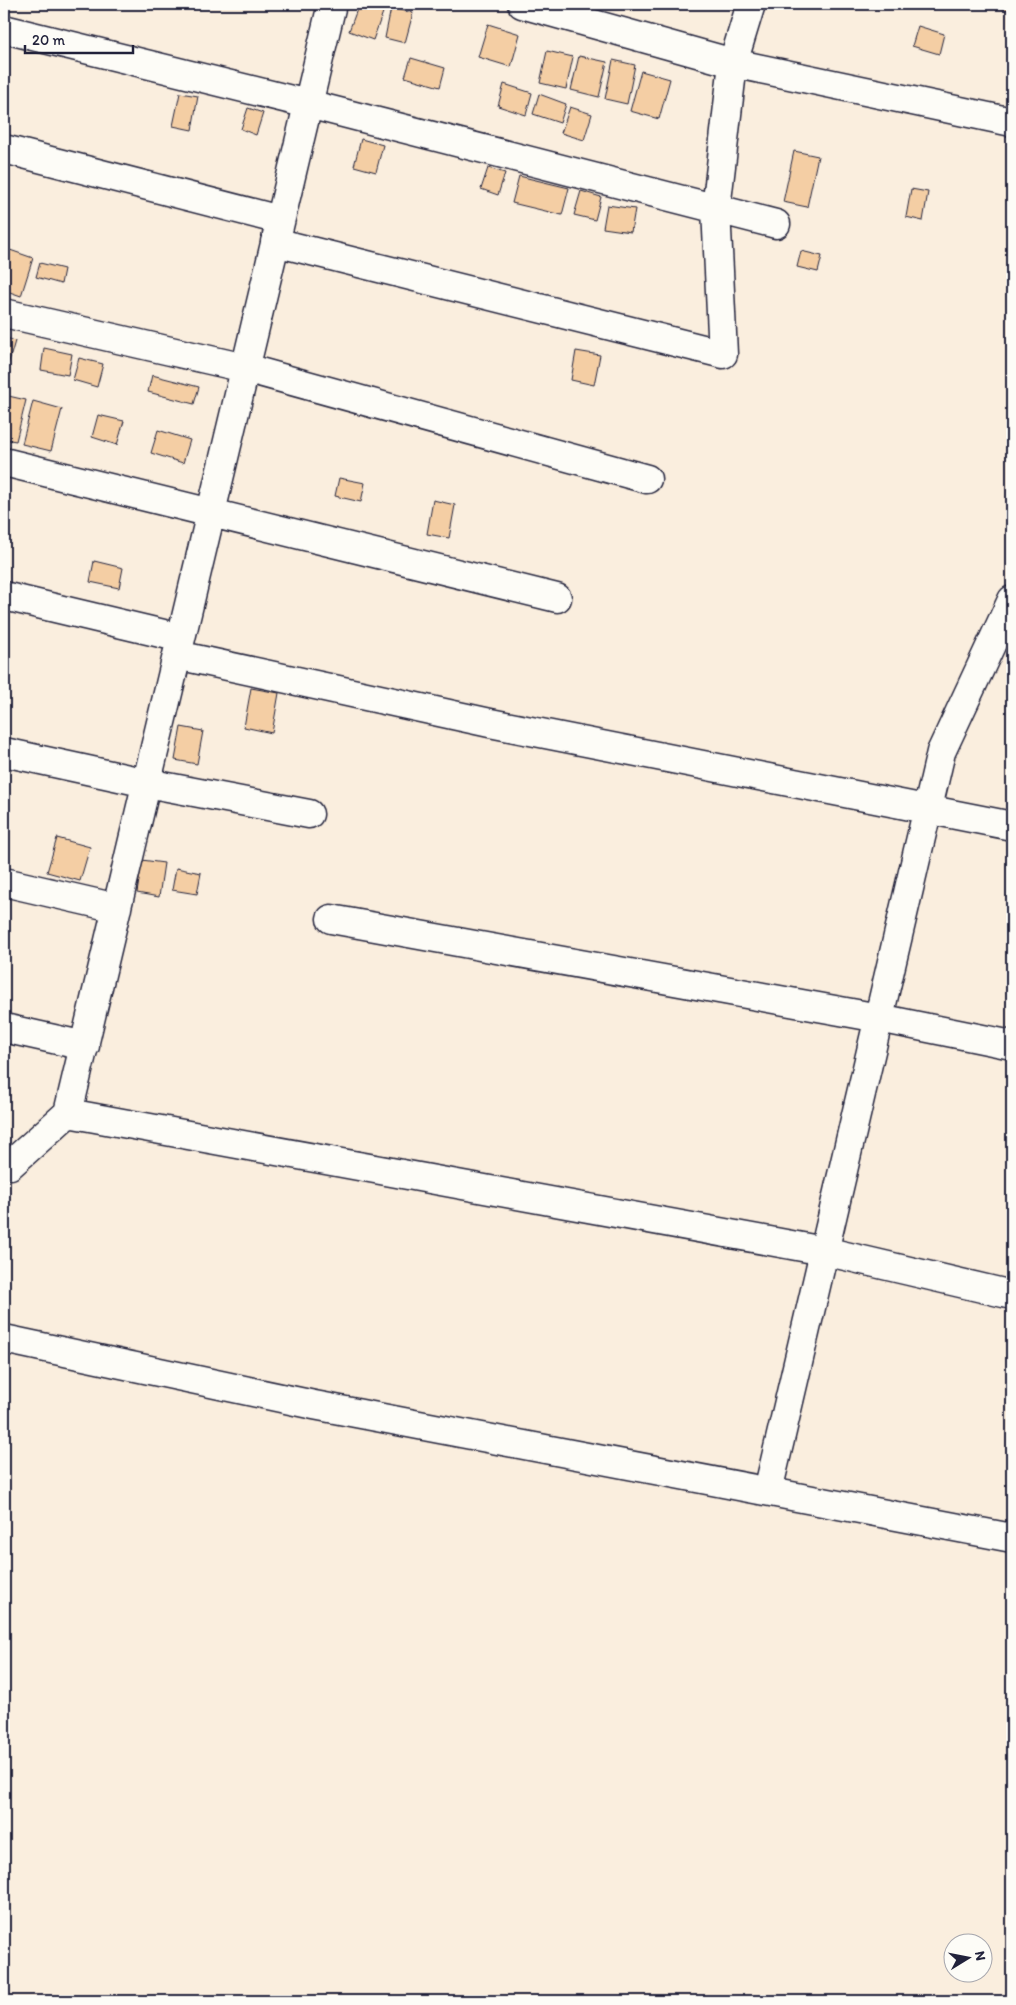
<svg xmlns="http://www.w3.org/2000/svg" width="1016" height="2005" font-family="Itim,sans-serif">
<style>
.building{fill:#f4cea4;stroke:#22223b}
.lines{fill:none;stroke-linecap:round;stroke-linejoin:round}
.minor-casing{stroke:#22223b;stroke-width:31}
.major-casing{stroke:#22223b;stroke-width:31}
.minor{stroke:#fdfcf7;stroke-width:28}
.major{stroke:#fdfcf7;stroke-width:28}
</style>
<rect width="100%" height="100%" fill="#faeede"/>
<filter id="ink" filterUnits="userSpaceOnUse"><feTurbulence type="fractalNoise" baseFrequency=".02" numOctaves="2"/><feDisplacementMap in="SourceGraphic" scale="10" xChannelSelector="R" yChannelSelector="G"/><feConvolveMatrix kernelMatrix="1 2 1 2 8 2 1 2 1" color-interpolation-filters="sRGB"/></filter>
<g filter="url(#ink)">
<path class="building" d="M359,4H386L373,40L349,31Z
M982,4H1009L1008,10Z
M391,8L413,13L405,43L385,38Z
M488,24L520,34L511,67L478,57Z
M918,26L944,34L939,54L912,46Z
M547,51L573,57L566,89L540,83Z
M579,56L607,62L599,97L571,90Z
M411,58L445,68L440,87L405,77Z
M613,60L635,65L627,104L605,99Z
M641,71L670,79L659,119L630,111Z
M504,84L532,93L526,115L498,106Z
M180,93L198,96L192,130L173,126Z
M539,94L566,104L560,123L533,114Z
M570,107L592,114L584,140L561,133Z
M248,108L263,113L256,135L241,129Z
M361,139L383,145L376,172L354,166Z
M794,151L818,156L807,207L783,202Z
M488,168L505,173L498,195L481,189Z
M519,176L569,188L562,215L512,203Z
M911,189L928,192L923,221L906,217Z
M581,191L601,197L595,220L574,215Z
M607,205L635,209L631,232L603,228Z
M10,250L33,258L21,296L4,290V270Z
M801,251L822,256L818,272L797,267Z
M40,263L64,269L61,284L36,277Z
M4,337L15,341L6,372H4Z
M44,348L72,354L68,375L41,370Z
M576,351L600,355L594,385L571,380Z
M79,358L103,364L97,387L73,380Z
M152,375L199,387L194,404L148,392Z
M4,395L26,400L16,441L4,439Z
M33,401L62,409L51,451L22,444Z
M98,415L124,421L117,445L92,437Z
M158,430L190,440L183,463L151,453Z
M339,478L365,483L361,502L335,496Z
M433,500L455,505L449,538L427,534Z
M94,561L123,568L119,588L90,582Z
M251,688L279,693L272,733L244,727Z
M181,727L203,731L197,764L175,760Z
M57,838L90,847L80,881L47,872Z
M142,860L164,863L159,897L137,893Z
M176,868L201,873L197,894L172,890Z"/>
<g class="lines">
<g class="minor-casing">
<path id="minor" d="M332,4L68,1113L824,1251L1012,1295
M522,4L733,63L1012,122
M4,29L308,104L776,224
M4,149L280,220
M275,242L723,354L716,209L733,63L751,4
M4,313L245,368L647,479
M4,462L557,598
M4,596L181,638
M177,655L490,723L1012,826
M4,752L147,783L309,814
M4,882L117,908
M331,919L879,1018L1012,1045
M4,1028L85,1046
M4,1164L10,1165L68,1113
M768,1491L941,752L1012,600"/>
</g>
<g class="major-casing">
<path id="major" d="M4,1339L314,1405L1012,1538"/>
</g>
<use href="#minor" class="minor"/>
<use href="#major" class="major"/>
</g>
</g>
<rect width="1016" height="2005" fill="none" stroke="#fdfcf7" stroke-width="20"/>
<rect x="10" y="10" width="996" height="1985" fill="none" stroke="#22223b" stroke-width="2" filter="url(#ink)"/>
<g transform="translate(968 1958) rotate(80)"><circle r="24" fill="#fdfcf7" stroke="#a5a5ac"/>
<path d="M0-4L9 19L0 12L-9 19Z" fill="#22223b"/>
<text y="-8" font-size="14" font-weight="bold" text-anchor="middle" fill="#22223b">N</text>
</g>
<path d="M25 45v8h108v-8" fill="none" stroke="#22223b" stroke-width="2.5"/>
<text x="32" y="45" font-size="15" fill="#22223b" stroke="#fdfcf7" stroke-width="4" paint-order="stroke">20 m</text>
</svg>
